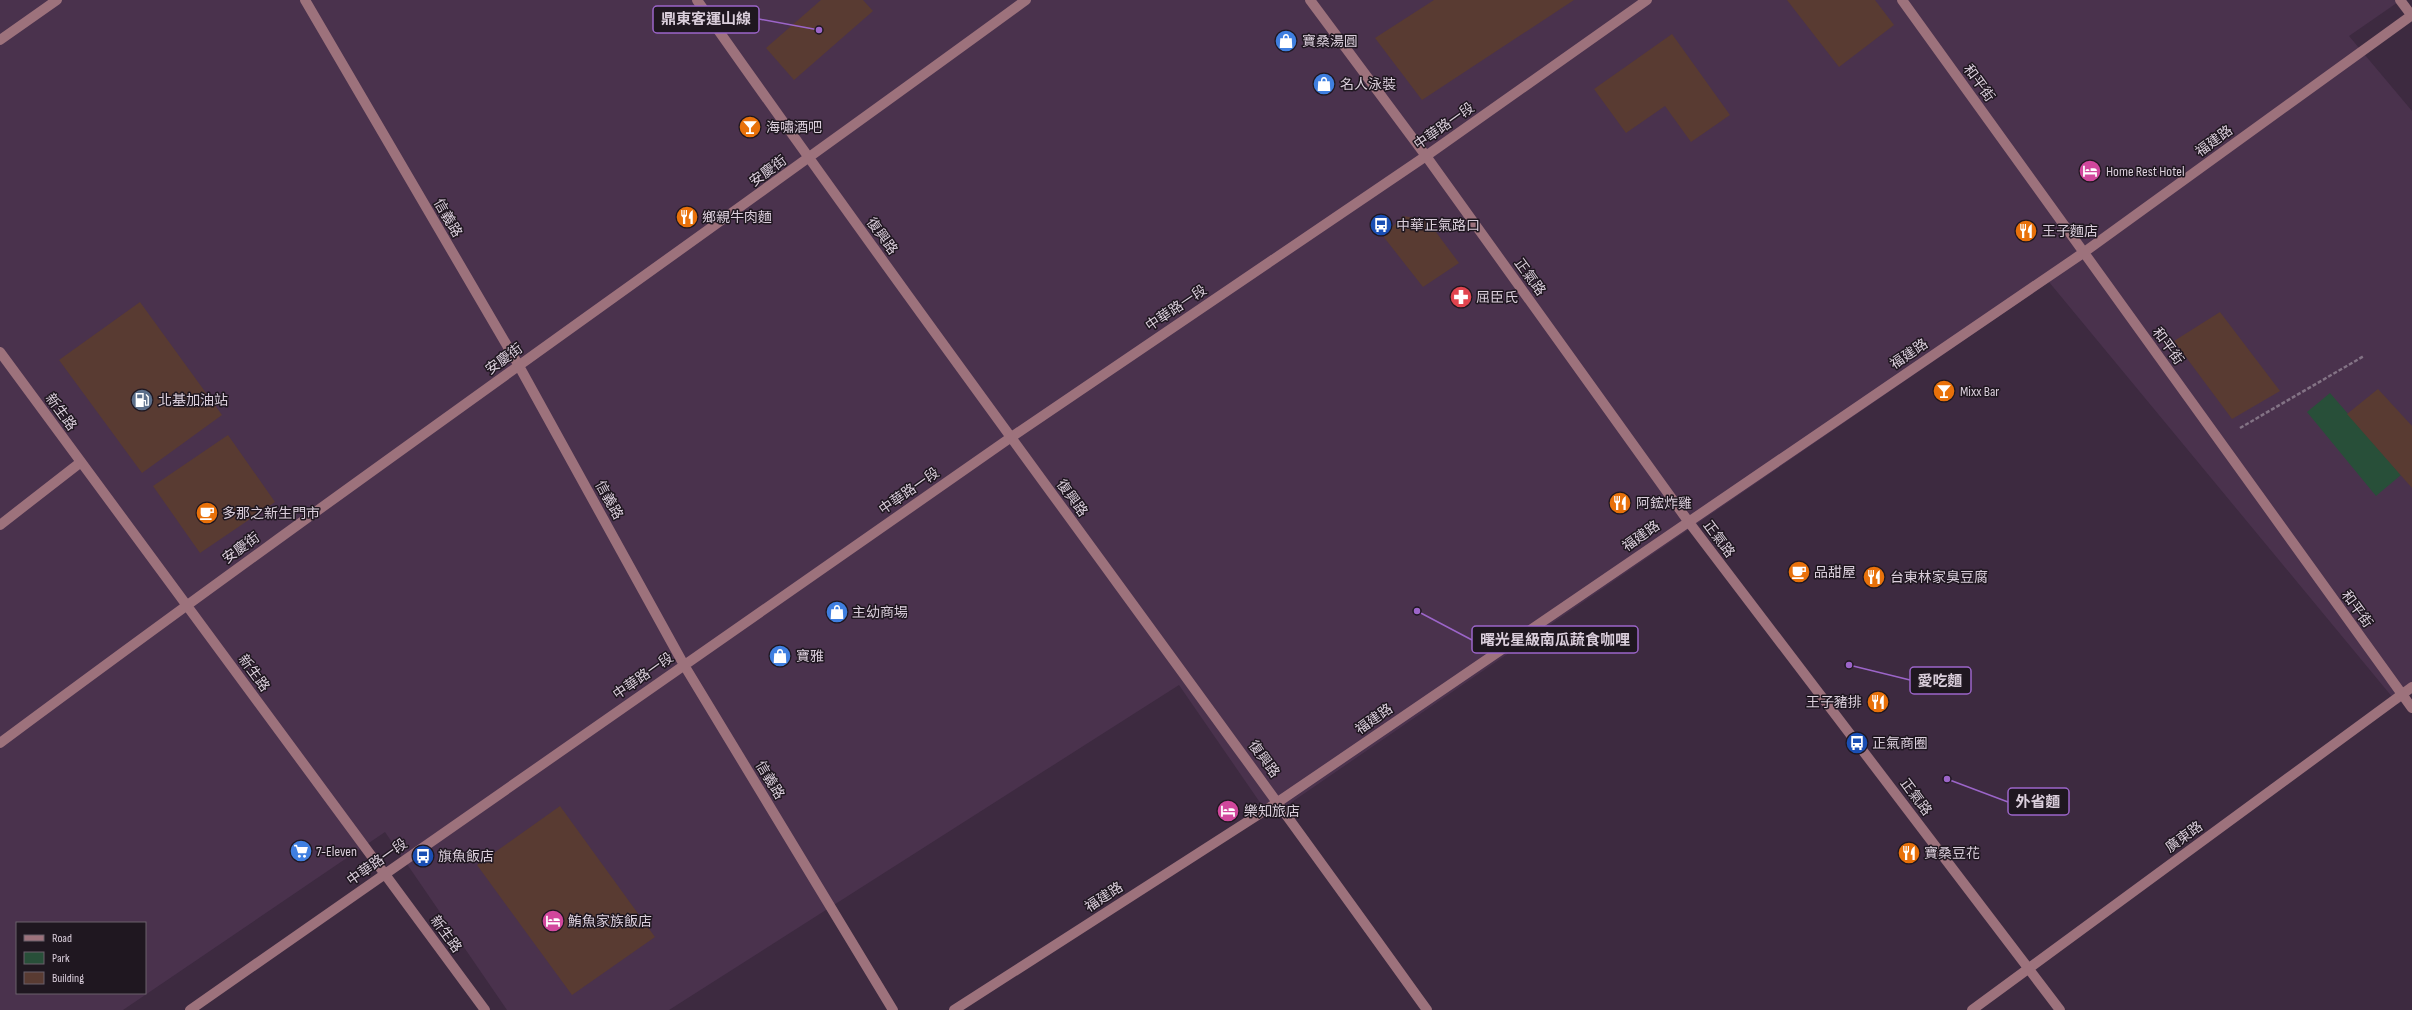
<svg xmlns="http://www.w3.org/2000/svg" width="2412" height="1010" font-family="'Sofia Sans Condensed','Noto Sans TC',sans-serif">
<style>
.built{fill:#4a324d;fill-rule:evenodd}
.green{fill:#284f39}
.building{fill:#593b32}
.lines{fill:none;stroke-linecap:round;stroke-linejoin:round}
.path{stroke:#837385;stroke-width:2.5;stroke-dasharray:4 2;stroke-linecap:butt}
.minor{stroke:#9d727c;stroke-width:10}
.labels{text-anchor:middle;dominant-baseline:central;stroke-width:3;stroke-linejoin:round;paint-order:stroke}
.poi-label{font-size:14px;fill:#dacedb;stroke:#1f1720;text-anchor:start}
.street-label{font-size:14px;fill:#dacedb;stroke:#1f1720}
.leader{fill:none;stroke:#9c65c9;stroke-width:1.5}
.callout-dot{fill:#9c65c9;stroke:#1f1720;stroke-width:1.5}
.callout{fill:#1f1720;stroke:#9c65c9;stroke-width:1.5}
.callout-label{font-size:15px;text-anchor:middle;font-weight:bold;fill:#dacedb}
</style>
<rect width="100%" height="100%" fill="#3d2a40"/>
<path class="built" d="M0,0H2401L2349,36L2412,111V693L2398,704L2049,282L1270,817L1179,685L669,1010H507L385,832L123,1010H0ZM17,923H145V993H17Z"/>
<path class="green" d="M2330,393L2401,475L2376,496L2307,412Z"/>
<path class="building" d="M821,0H863L873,11L794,80L766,48Z
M1434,0H1574L1422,100L1375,38Z
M1787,0H1875L1894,25L1839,67Z
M1672,34L1730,115L1691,142L1665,106L1626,133L1594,89Z
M1403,216L1427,220L1459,263L1423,287L1383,236Z
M140,302L222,415L142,473L59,360Z
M2220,312L2280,391L2232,419L2174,341Z
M2378,389L2412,426V488L2347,414Z
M228,435L275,502L200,553L153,486Z
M560,806L655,937L572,995L477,865Z"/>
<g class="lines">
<path class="path" d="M2240,428L2364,356"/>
<path class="minor" d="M305,0L519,366L684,665L893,1010
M697,0C936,340 1185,672 1427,1010
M1310,0L1426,156L1688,521L2060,1010
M1902,0L2412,708
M2400,0L2412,16
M0,40L57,0
M0,352L485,1010
M0,525L81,462
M0,743C339,491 685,249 1026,0
M190,1010L1010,438L1426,156L1647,0
M954,1010L1278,802L2083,253L2412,15
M1972,1010L2412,687"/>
</g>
<defs>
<g id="shop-disc" transform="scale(1.15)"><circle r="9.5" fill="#3f7fe0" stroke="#1f1720"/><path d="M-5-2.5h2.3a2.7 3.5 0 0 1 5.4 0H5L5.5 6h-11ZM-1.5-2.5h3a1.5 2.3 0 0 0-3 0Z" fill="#fff"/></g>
<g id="bar-disc" transform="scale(1.15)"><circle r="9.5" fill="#e8710a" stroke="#1f1720"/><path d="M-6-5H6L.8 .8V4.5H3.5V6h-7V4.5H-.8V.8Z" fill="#fff"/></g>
<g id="hotel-disc" transform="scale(1.15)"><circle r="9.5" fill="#d1479c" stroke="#1f1720"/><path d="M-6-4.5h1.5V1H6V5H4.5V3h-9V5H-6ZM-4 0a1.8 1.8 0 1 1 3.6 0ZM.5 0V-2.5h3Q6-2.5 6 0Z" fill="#fff"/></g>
<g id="restaurant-disc" transform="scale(1.15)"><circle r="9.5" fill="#e8710a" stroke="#1f1720"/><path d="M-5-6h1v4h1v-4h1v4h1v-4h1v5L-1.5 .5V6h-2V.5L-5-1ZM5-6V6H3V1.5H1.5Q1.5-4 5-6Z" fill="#fff"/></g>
<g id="bus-disc" transform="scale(1.15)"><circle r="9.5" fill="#1a4fb4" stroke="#1f1720"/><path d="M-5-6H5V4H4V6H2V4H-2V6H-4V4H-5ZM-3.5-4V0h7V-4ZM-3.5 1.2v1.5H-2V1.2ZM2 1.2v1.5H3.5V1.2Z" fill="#fff"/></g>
<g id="pharmacy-disc" transform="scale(1.15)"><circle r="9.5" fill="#e0444e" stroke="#1f1720"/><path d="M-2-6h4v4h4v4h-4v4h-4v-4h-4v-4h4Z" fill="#fff"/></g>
<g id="fuel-disc" transform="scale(1.15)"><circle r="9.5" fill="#5c6f8a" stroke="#1f1720"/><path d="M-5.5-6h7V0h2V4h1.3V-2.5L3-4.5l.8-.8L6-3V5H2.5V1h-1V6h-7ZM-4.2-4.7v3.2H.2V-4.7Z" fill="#fff"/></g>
<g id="cafe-disc" transform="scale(1.15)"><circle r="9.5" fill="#e8710a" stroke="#1f1720"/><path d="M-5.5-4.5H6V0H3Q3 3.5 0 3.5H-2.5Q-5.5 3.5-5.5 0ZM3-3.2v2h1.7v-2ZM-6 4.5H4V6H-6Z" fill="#fff"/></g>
<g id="supermarket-disc" transform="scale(1.15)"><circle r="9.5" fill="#3f7fe0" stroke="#1f1720"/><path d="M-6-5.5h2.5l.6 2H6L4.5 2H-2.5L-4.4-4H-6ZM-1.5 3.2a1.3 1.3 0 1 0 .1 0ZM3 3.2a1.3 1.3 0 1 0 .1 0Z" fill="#fff"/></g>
</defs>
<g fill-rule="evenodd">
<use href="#shop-disc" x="1286" y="41"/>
<use href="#shop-disc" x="1324" y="84"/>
<use href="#bar-disc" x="750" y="127"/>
<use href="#hotel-disc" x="2090" y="171"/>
<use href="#restaurant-disc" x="687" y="217"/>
<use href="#bus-disc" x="1381" y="225"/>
<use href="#restaurant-disc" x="2026" y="231"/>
<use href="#pharmacy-disc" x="1461" y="297"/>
<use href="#bar-disc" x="1944" y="391"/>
<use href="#fuel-disc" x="142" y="400"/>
<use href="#restaurant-disc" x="1620" y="503"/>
<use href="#cafe-disc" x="207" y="513"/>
<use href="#cafe-disc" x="1799" y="572"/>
<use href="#restaurant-disc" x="1874" y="577"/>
<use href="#shop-disc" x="837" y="612"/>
<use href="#shop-disc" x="780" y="656"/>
<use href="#restaurant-disc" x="1878" y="702"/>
<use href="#bus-disc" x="1857" y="743"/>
<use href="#hotel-disc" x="1228" y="811"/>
<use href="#supermarket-disc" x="301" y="851"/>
<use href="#restaurant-disc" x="1909" y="853"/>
<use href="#bus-disc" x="423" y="856"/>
<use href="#hotel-disc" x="553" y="921"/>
</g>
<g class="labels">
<g class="poi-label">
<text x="1302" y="41">寶桑湯圓</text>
<text x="1340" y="84">名人泳裝</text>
<text x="766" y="127">海嘯酒吧</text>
<text x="2106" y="171">Home Rest Hotel</text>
<text x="702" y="217">鄉親牛肉麵</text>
<text x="1396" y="225">中華正氣路口</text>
<text x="2042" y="231">王子麵店</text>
<text x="1476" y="297">屈臣氏</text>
<text x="1960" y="391">Mixx Bar</text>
<text x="158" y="400">北基加油站</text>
<text x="1636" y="503">阿鋐炸雞</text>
<text x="222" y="513">多那之新生門市</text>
<text x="1814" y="572">品甜屋</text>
<text x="1890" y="577">台東林家臭豆腐</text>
<text x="852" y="612">主幼商場</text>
<text x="796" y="656">寶雅</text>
<text x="1862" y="702" text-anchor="end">王子豬排</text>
<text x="1872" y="743">正氣商圈</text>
<text x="1244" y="811">樂知旅店</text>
<text x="316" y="851">7-Eleven</text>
<text x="1924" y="853">寶桑豆花</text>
<text x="438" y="856">旗魚飯店</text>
<text x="568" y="921">鮪魚家族飯店</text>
</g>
<g class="street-label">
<text transform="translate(1979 83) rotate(54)">和平街</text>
<text transform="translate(1444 126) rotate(-35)">中華路一段</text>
<text transform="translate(2214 141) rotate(-36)">福建路</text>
<text transform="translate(768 171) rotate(-36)">安慶街</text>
<text transform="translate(448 218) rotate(60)">信義路</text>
<text transform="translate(882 236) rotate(54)">復興路</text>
<text transform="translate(1530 277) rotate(54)">正氣路</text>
<text transform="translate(1176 308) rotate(-34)">中華路一段</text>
<text transform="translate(2168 346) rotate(54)">和平街</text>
<text transform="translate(1909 354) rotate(-34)">福建路</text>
<text transform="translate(504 359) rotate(-36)">安慶街</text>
<text transform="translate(61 412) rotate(54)">新生路</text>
<text transform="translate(909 491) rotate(-35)">中華路一段</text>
<text transform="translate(1072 498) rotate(54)">復興路</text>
<text transform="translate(609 500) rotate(61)">信義路</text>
<text transform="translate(1641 536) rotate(-35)">福建路</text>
<text transform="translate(1719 539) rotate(53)">正氣路</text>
<text transform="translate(241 548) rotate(-36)">安慶街</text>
<text transform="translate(2357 609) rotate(54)">和平街</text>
<text transform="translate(254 673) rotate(54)">新生路</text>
<text transform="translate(643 676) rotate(-35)">中華路一段</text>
<text transform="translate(1374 719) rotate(-35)">福建路</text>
<text transform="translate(1264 759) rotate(54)">復興路</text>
<text transform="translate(770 780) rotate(59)">信義路</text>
<text transform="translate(1916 797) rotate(53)">正氣路</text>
<text transform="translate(2184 837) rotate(-36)">廣東路</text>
<text transform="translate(377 862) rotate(-35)">中華路一段</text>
<text transform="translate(1104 897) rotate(-33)">福建路</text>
<text transform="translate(446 934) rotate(54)">新生路</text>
</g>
</g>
<path class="leader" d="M819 30L759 19M1417 611L1472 640M1849 665L1910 680M1947 779L2008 802"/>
<g class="callout-dot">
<circle cx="819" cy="30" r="4"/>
<circle cx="1417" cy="611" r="4"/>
<circle cx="1849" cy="665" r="4"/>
<circle cx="1947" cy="779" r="4"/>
</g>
<g class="callout">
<rect x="653" y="6" width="106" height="27" rx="4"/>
<rect x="1472" y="626" width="166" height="27" rx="4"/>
<rect x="1910" y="667" width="61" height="27" rx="4"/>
<rect x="2008" y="788" width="61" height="27" rx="4"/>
</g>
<g class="callout-label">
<text x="706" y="24">鼎東客運山線</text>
<text x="1555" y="645">曙光星級南瓜蔬食咖哩</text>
<text x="1940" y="686">愛吃麵</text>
<text x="2038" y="807">外省麵</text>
</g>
<rect x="16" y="922" width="130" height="72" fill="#1f1720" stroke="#6a606b"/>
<rect x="24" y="935" width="20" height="6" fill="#9d727c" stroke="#6a606b"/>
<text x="52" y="942" font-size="12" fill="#dacedb">Road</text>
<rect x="24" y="952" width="20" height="12" fill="#284f39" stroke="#6a606b"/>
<text x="52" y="962" font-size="12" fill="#dacedb">Park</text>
<rect x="24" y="972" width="20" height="12" fill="#593b32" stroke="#6a606b"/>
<text x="52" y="982" font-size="12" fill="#dacedb">Building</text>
</svg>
